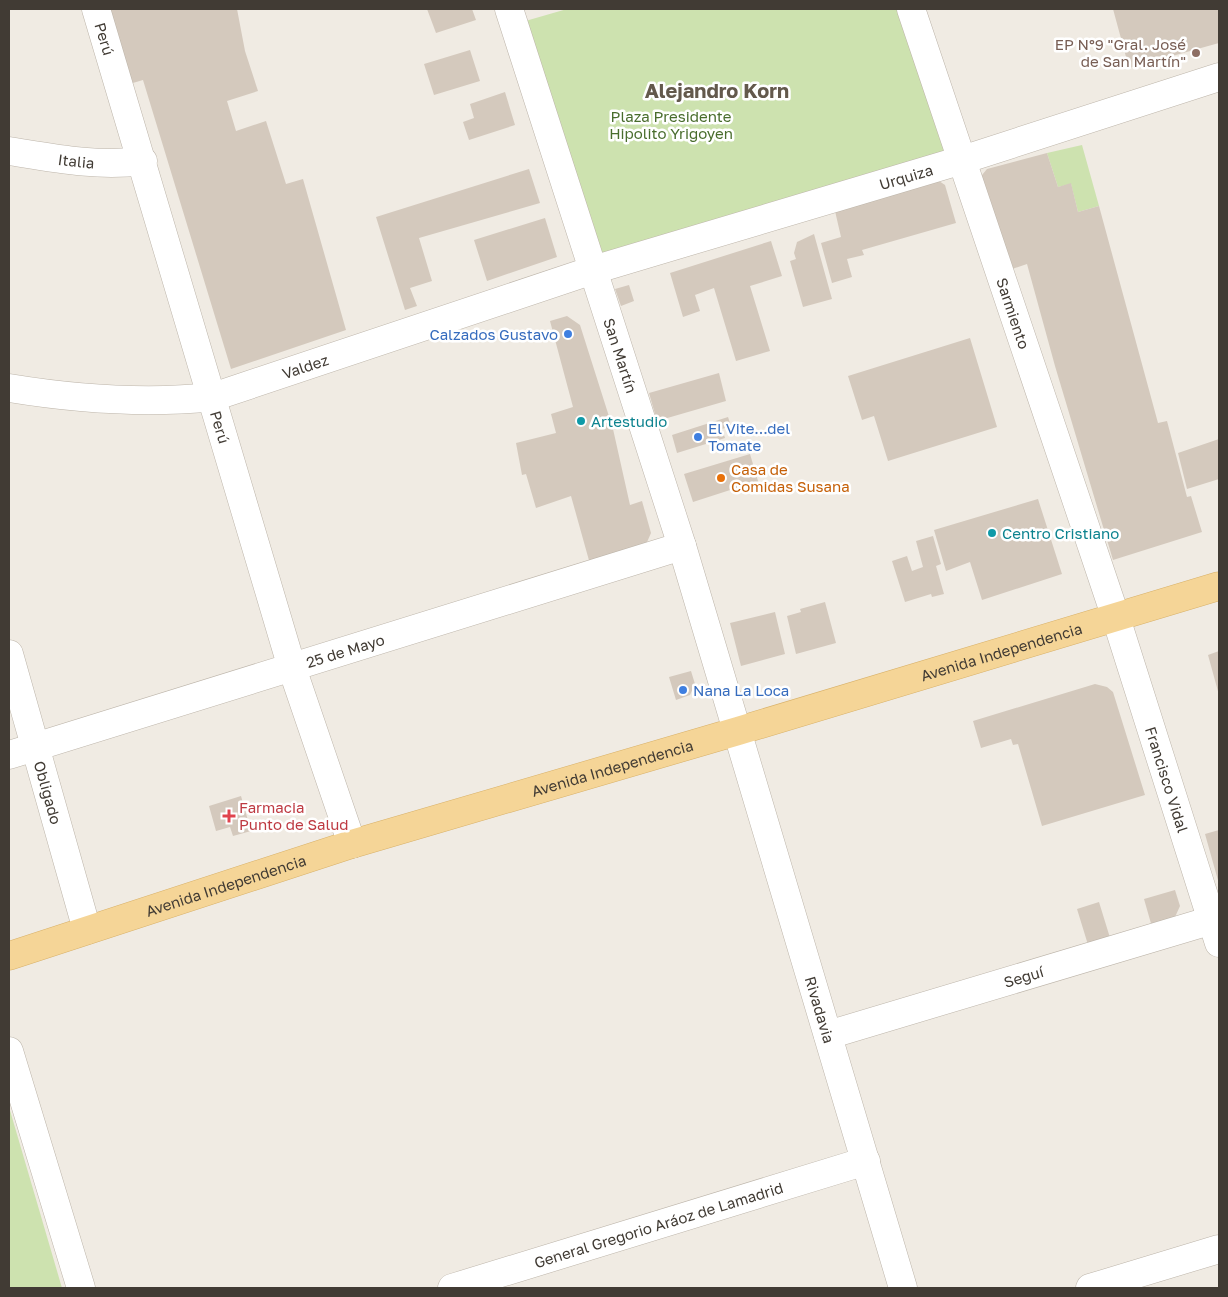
<svg xmlns="http://www.w3.org/2000/svg" width="1228" height="1297" font-family="'Golos Text',sans-serif">
<style>
.green{fill:#cde2af}
.building{fill:#d4c9bd}
.lines{fill:none;stroke-linecap:round;stroke-linejoin:round}
.minor-casing{stroke:#bdb5aa;stroke-width:29}
.major-casing{stroke:#d8b169;stroke-width:29}
.minor{stroke:#fff;stroke-width:28}
.major{stroke:#f5d597;stroke-width:28}
.education-dot{fill:#8d6e63;stroke:#fff;stroke-width:2}
.shop-dot{fill:#3f7fe0;stroke:#fff;stroke-width:2}
.culture-dot{fill:#0f9aa8;stroke:#fff;stroke-width:2}
.food-dot{fill:#e8710a;stroke:#fff;stroke-width:2}
.health-dot{fill:#e0444e;stroke:#fff;stroke-width:2}
.labels{text-anchor:middle;dominant-baseline:central;stroke-width:5;stroke-linejoin:round;paint-order:stroke}
.street-label{font-size:15px;fill:#413b34;stroke:#fff}
.education-label{font-size:15px;fill:#785e54;stroke:#fff;text-anchor:end}
.park-label{font-size:15px;fill:#496d2d;stroke:#fff}
.shop-label{font-size:15px;fill:#366cbe;stroke:#fff;text-anchor:start}
.culture-label{font-size:15px;fill:#0d838f;stroke:#fff;text-anchor:start}
.food-label{font-size:15px;fill:#c56008;stroke:#fff;text-anchor:start}
.health-label{font-size:15px;fill:#be3a42;stroke:#fff;text-anchor:start}
.district-label{font-size:20px;font-weight:bold;fill:#63594c;stroke:#fff}
</style>
<rect width="100%" height="100%" fill="#f0ebe3"/>
<path class="green" d="M567,9H903L948,154L593,270L522,22Z
M1082,145L1099,206L1078,212L1071,184L1058,187L1047,153Z
M9,1107L62,1288H9Z"/>
<path class="building" d="M104,9H237L245,51L258,91L227,101L236,131L266,121L286,184L303,179L346,330L231,369L143,80L126,85Z
M427,9H472L476,20L436,33Z
M1113,9H1219V43L1129,68Z
M470,50L480,81L434,95L424,64Z
M505,92L515,125L469,140L463,122L474,118L470,104Z
M1047,153L1058,187L1071,183L1078,212L1099,206L1158,423L1167,421L1187,497L1191,496L1202,532L1113,560L1055,366L1027,264L1009,270L980,183L982,175L987,169Z
M529,169L540,203L419,238L432,281L410,288L417,306L405,310L376,217Z
M939,181L945,185L956,223L862,250L864,255L847,259L852,277L832,283L821,243L841,237L835,211Z
M545,218L557,257L487,281L474,240Z
M814,234L832,299L803,307L790,261L796,259L794,253L797,242Z
M771,241L782,276L750,286L770,351L736,361L714,288L695,295L700,311L683,317L670,273Z
M629,285L634,301L621,306L615,289Z
M567,316L580,325L613,429L630,505L642,501L651,533L644,549L590,564L571,496L536,508L526,474L522,475L516,443L556,433L551,414L573,407L550,321Z
M970,338L997,427L888,461L874,416L862,420L848,376Z
M719,373L726,401L657,421L649,393Z
M728,417L731,426L722,429L725,438L677,453L672,435Z
M1219,439V479L1187,489L1178,453Z
M750,454L758,481L693,502L684,474Z
M1038,499L1062,574L982,600L970,562L946,571L934,530Z
M933,536L941,564L936,566L944,594L932,597L931,594L905,602L892,561L907,556L912,571L923,567L916,541Z
M825,602L836,643L796,654L787,616L801,612L800,609Z
M775,612L785,654L741,666L730,623Z
M1219,651V695L1208,655Z
M691,671L695,684L690,695L676,700L669,677Z
M1095,684L1107,687L1113,692L1145,795L1042,826L1018,744L1013,745L1011,739L981,748L973,721Z
M241,796L251,831L233,836L230,827L216,831L209,806Z
M1219,830V884L1205,834Z
M1175,890L1180,906L1175,917L1152,927L1144,899Z
M1099,902L1111,941L1089,948L1077,909Z"/>
<g class="lines">
<g class="minor-casing">
<g id="minor">
<path id="s1" d="M96,9L292,668L352,844"/>
<path id="s2" d="M509,9L682,546L903,1288"/>
<path id="s3" d="M911,9L1116,618L1219,943"/>
<path id="s4" d="M9,151C53,158 97,167 143,161"/>
<path id="s5" d="M9,388C76,399 145,404 213,397L593,270L962,160L1219,77"/>
<path id="s6" d="M9,654L87,930"/>
<path id="s7" d="M9,755L682,546"/>
<path id="s8" d="M828,1035L1219,918"/>
<path d="M9,1051L81,1288"/>
<path id="s9" d="M452,1288L866,1161"/>
<path d="M1090,1288L1219,1249"/>
</g>
</g>
<g class="major-casing">
<g id="major">
<path id="s10" d="M9,956L352,844L738,731L1219,586"/>
</g>
</g>
<use href="#minor" class="minor"/>
<use href="#major" class="major"/>
</g>
<circle class="education-dot" cx="1196" cy="53" r="5"/>
<g class="shop-dot">
<circle cx="568" cy="334" r="5"/>
<circle cx="698" cy="437" r="5"/>
<circle cx="683" cy="690" r="5"/>
</g>
<g class="culture-dot">
<circle cx="581" cy="421" r="5"/>
<circle cx="992" cy="533" r="5"/>
</g>
<circle class="food-dot" cx="721" cy="478" r="5"/>
<path class="health-dot" d="M226.5 808.5h5v5h5v5h-5v5h-5v-5h-5v-5h5z"/>
<g class="labels">
<g class="street-label">
<text stroke="none"><textPath href="#s1" startOffset="31">Perú</textPath></text>
<text stroke="none"><textPath href="#s4" startOffset="68">Italia</textPath></text>
<text stroke="none"><textPath href="#s5" startOffset="932">Urquiza</textPath></text>
<text stroke="none"><textPath href="#s3" startOffset="321">Sarmiento</textPath></text>
<text stroke="none"><textPath href="#s2" startOffset="364">San Martín</textPath></text>
<text stroke="none"><textPath href="#s5" startOffset="302">Valdez</textPath></text>
<text stroke="none"><textPath href="#s1" startOffset="436">Perú</textPath></text>
<text stroke="none"><textPath href="#s7" startOffset="352">25 de Mayo</textPath></text>
<text stroke="none"><textPath href="#s10" startOffset="1038">Avenida Independencia</textPath></text>
<text stroke="none"><textPath href="#s10" startOffset="632">Avenida Independencia</textPath></text>
<text stroke="none"><textPath href="#s3" startOffset="812">Francisco Vidal</textPath></text>
<text stroke="none"><textPath href="#s6" startOffset="144">Obligado</textPath></text>
<text stroke="none"><textPath href="#s10" startOffset="228">Avenida Independencia</textPath></text>
<text stroke="none"><textPath href="#s8" startOffset="204">Seguí</textPath></text>
<text stroke="none"><textPath href="#s2" startOffset="1048">Rivadavia</textPath></text>
<text stroke="none"><textPath href="#s9" startOffset="216">General Gregorio Aráoz de Lamadrid</textPath></text>
</g>
<g class="education-label">
<text x="1186" y="44">EP N°9 "Gral. José<tspan x="1186" dy="17">de San Martín"</tspan></text>
</g>
<g class="park-label">
<text x="671" y="116">Plaza Presidente<tspan x="671" dy="17">Hipolito Yrigoyen</tspan></text>
</g>
<g class="shop-label">
<text x="558" y="334" text-anchor="end">Calzados Gustavo</text>
<text x="708" y="428">El Vite...del<tspan x="708" dy="17">Tomate</tspan></text>
<text x="693" y="690">Nana La Loca</text>
</g>
<g class="culture-label">
<text x="591" y="421">Artestudio</text>
<text x="1002" y="533">Centro Cristiano</text>
</g>
<g class="food-label">
<text x="731" y="469">Casa de<tspan x="731" dy="17">Comidas Susana</tspan></text>
</g>
<g class="health-label">
<text x="239" y="807">Farmacia<tspan x="239" dy="17">Punto de Salud</tspan></text>
</g>
<g class="district-label">
<text x="717" y="90">Alejandro Korn</text>
</g>
</g>
<rect width="1228" height="1297" fill="none" stroke="#413b34" stroke-width="20"/>
</svg>
